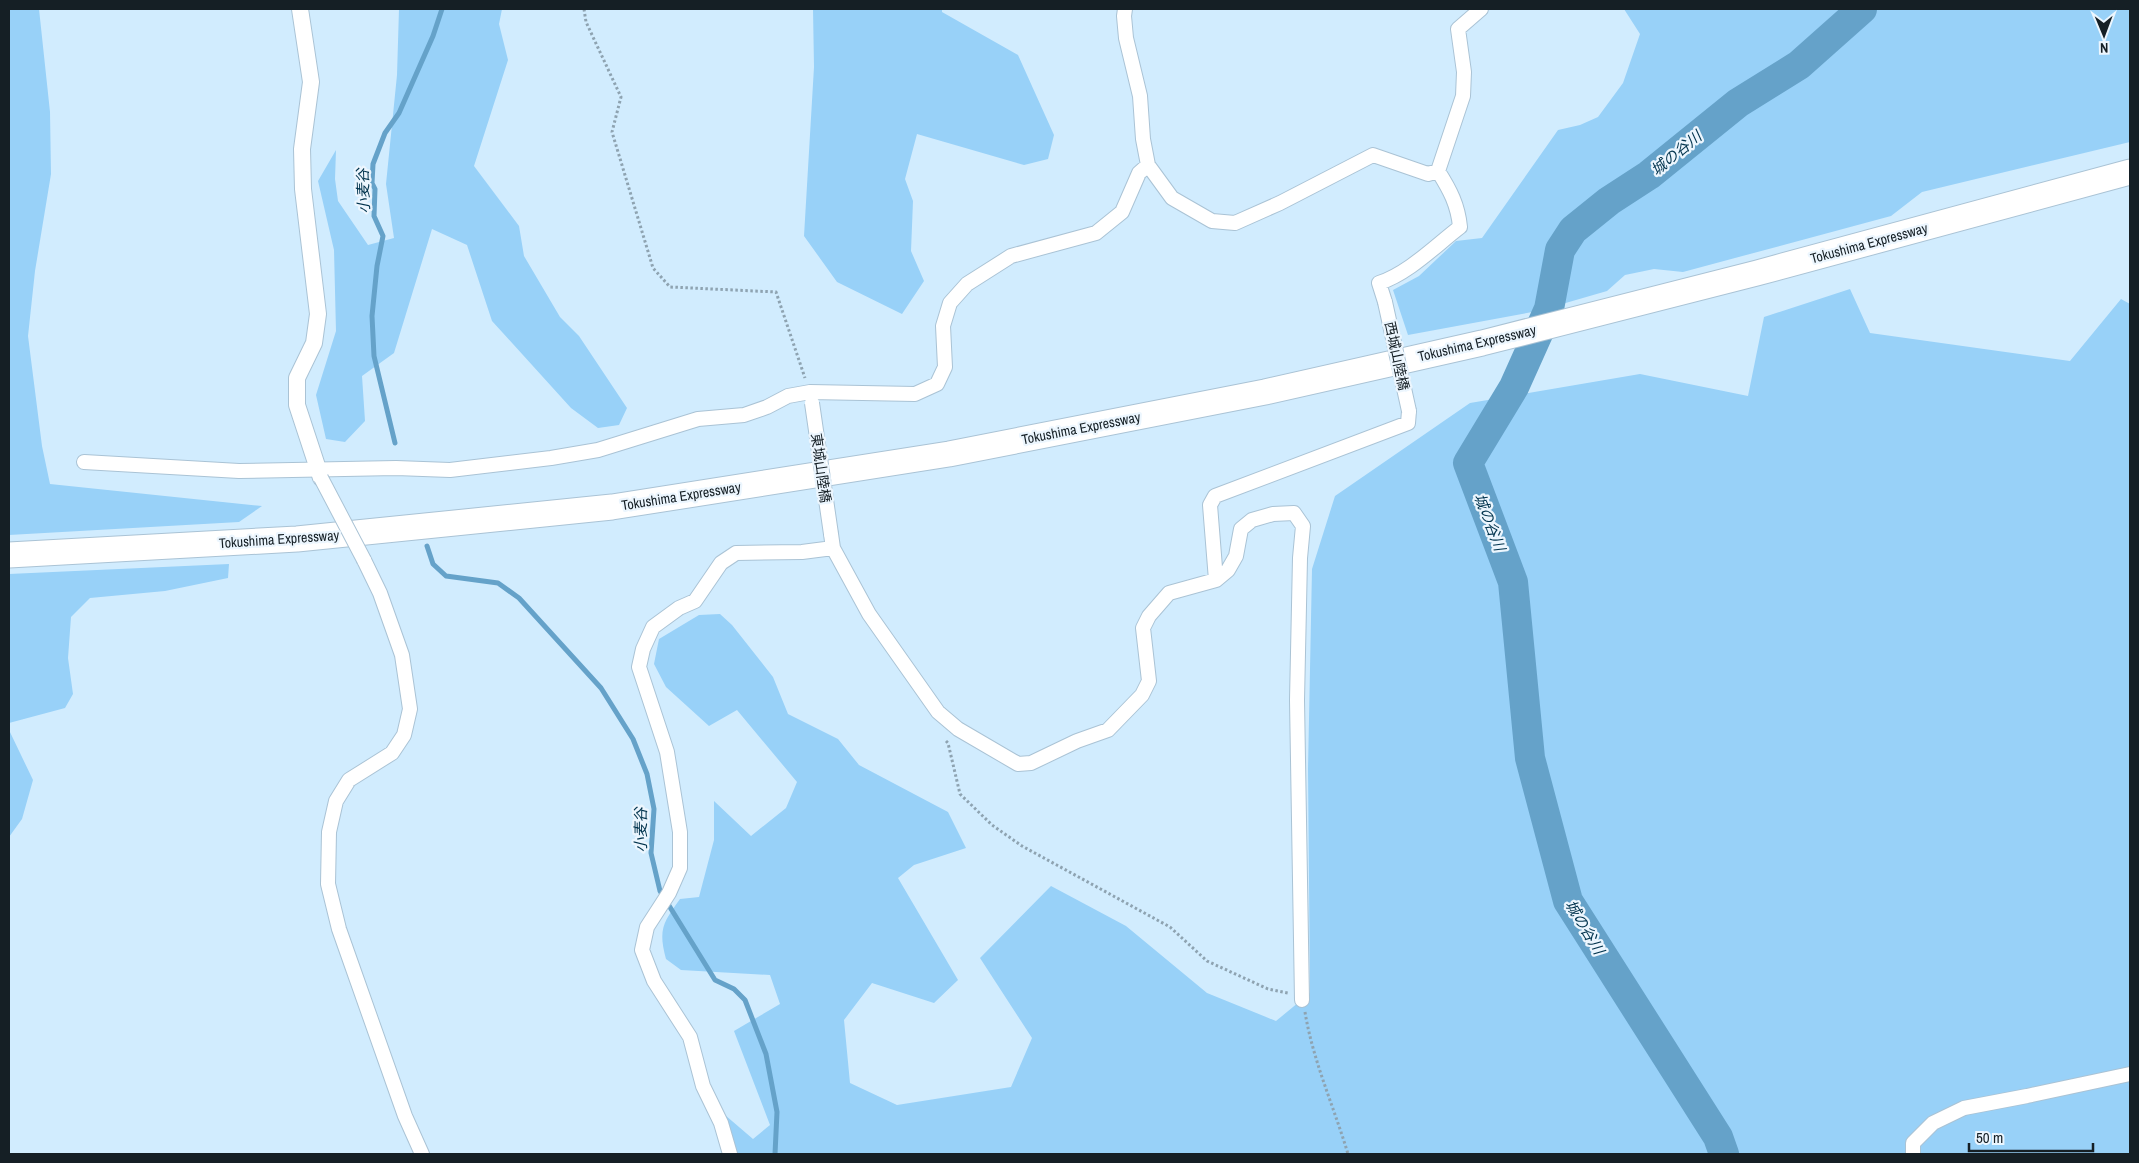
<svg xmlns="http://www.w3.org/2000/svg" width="2139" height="1163" font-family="'Archivo Narrow','Noto Sans JP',sans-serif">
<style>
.green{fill:#98d1f8}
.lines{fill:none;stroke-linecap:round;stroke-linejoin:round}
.stream{stroke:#65a2c9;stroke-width:5}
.river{stroke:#65a2c9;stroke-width:30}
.minor-casing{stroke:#aac3d5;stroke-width:16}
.tertiary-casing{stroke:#aac3d5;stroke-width:18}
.motorway-casing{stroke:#aac3d5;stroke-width:27}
.path{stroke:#8ea3b1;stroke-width:3;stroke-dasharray:2.5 2.5;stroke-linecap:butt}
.minor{stroke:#fff;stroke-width:14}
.tertiary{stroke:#fff;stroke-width:16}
.motorway{stroke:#fff;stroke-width:25}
.minor-bridge-casing{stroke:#aac3d5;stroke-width:16;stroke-linecap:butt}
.minor-bridge{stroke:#fff;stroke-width:14}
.labels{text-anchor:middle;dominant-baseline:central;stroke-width:4.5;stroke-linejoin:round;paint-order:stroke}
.street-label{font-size:14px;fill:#151f25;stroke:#ecf6fe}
.water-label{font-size:15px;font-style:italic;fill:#00334d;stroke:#ecf6fe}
</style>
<rect width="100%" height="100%" fill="#d1ecfe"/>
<path class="green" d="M9,9H39L50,112L51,174L35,271L28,336L42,446L50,484L262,506L239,522L9,535Z
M399,9H502L499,24L508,60L474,166L519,226L524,256L560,317L579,336L627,408L619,425L598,428L571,408L492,321L467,245L432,229L394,353L362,376L365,421L345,442L326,439L316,395L336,331L334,250L318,181L336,150L335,179L338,201L368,245L394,238L386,184L397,75Z
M813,9H942V12L1018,55L1054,135L1048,159L1024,165L917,134L905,179L913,201L911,251L924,281L902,314L837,282L804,236L814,67Z
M1624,9H2130V142L1922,192L1891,216L1683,272L1654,269L1625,275L1607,291L1538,311L1408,335L1393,290L1419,276L1456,241L1482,238L1558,130L1580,125L1598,117L1623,83L1640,34Z
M1850,289L1870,333L2070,361L2121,299L2130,304V1154H732L725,1115L753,1139L770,1125L734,1031L780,1004L770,975L681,970L666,959C658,929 663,923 680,899L699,897L714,840V801L751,836L786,808L797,782L737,710L709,726L666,687L654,664L659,639L699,615L720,614L732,625L773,677L788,714L838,739L859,765L948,812L966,848L914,865L898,878L958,980L934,1003L872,983L844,1020L850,1083L897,1105L1011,1087L1032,1038L980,958L1051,886L1126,926L1207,993L1276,1021L1310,993L1308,769L1312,569L1335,496L1470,403L1640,374L1748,396L1764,317Z
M229,564L228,578L165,591L90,598L71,617L68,658L73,694L65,708L9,723V574Z
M9,730L33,780L22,819L9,837Z"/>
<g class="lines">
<path class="stream" d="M395,443L374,356L372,316L377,266L383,236L374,216L375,189L372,183L373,164L385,133L399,113L433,36L442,9
M427,546L433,564L446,576L498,583L519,598L601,688L633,739L647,774L654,809L651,853L660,891L715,980L734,989L745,1000L766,1054L777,1112L775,1154"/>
<path class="river" d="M1724,1154L1718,1137L1568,901L1530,758L1513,582L1468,463L1514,387L1549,309L1560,250L1573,230L1609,201L1649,175L1738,103L1799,65L1862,9"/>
<g class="minor-casing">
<path id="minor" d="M1125,9L1124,16L1126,38L1140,96L1143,139L1148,165L1172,198L1212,221L1235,223L1280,203L1373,155L1428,174L1438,171
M1385,302L1379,283C1409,273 1435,246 1460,227C1458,205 1450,190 1438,171L1463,96L1464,72L1458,29L1481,9
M84,462L239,471L396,468L450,470L551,458L598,450L698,419L744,415L767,407L788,396L810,392L915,394L937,384L945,367L943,326L950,303L967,284L1011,256L1096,233L1122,212L1139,173L1148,165
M831,534L833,548L869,614L938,712L958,729L1018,764L1031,763L1077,741L1108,730L1142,695L1149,681L1143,628L1149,616L1169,593L1216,580L1228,570L1236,556L1241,529L1252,520L1273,514L1294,513L1303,526L1300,558L1297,700L1302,1000
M364,560L380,593L402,655L410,709L404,735L392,753L349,780L336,801L329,832L328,884L339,929L405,1116L422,1154
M1216,580L1210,505L1215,496L1408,423L1409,411
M730,1154L721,1123L703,1086L690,1037L654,981L642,950L647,927L669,893L680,868V832L667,752L639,667L643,649L653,627L679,608L695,601L721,563L736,553L802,552L833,548
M1913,1154V1143L1933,1123L1964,1108L2027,1096L2130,1074"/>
</g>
<g class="tertiary-casing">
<path id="tertiary" d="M300,9L311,82L302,149L303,189L318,314L314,343L297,378V405L321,478"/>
</g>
<g class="motorway-casing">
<path id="motorway" d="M9,555L297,539L612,507L949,454L1265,392L1482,343L1757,273L2130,172"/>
</g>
<path class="path" d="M584,9L586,22L621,97L612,132L653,268L670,287L776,292L805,378
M946,741L948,743L960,794L992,825L1022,846L1170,927L1207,961L1268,989L1288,993
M1305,1012C1313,1061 1334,1107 1348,1154"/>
<use href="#minor" class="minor"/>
<use href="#tertiary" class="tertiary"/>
<use href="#motorway" class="motorway"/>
<g class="minor-bridge-casing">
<path id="minor-bridge" d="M1385,302L1409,411
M812,403L831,534
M321,478L364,560"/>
</g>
<use href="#minor-bridge" class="minor-bridge"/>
</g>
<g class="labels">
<g class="street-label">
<text transform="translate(1869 243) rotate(-15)">Tokushima Expressway</text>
<text transform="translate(1477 343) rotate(-13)">Tokushima Expressway</text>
<text transform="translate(1397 356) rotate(78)">西城山陸橋</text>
<text transform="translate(1081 428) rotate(-11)">Tokushima Expressway</text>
<text transform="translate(821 468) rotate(82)">東城山陸橋</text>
<text transform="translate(681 496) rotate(-9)">Tokushima Expressway</text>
<text transform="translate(279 539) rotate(-4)">Tokushima Expressway</text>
</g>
<g class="water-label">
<text transform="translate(1676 153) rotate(-39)">城の谷川</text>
<text transform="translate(363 191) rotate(-92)">小麦谷</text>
<text transform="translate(1490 522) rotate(69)">城の谷川</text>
<text transform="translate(640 830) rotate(-90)">小麦谷</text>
<text transform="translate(1585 927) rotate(59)">城の谷川</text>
</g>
</g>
<rect width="2139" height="1163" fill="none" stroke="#151f25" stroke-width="20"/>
<g transform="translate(2104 35) rotate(179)" stroke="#ecf6fe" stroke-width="4" paint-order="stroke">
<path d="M0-4L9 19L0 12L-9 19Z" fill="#151f25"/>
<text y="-8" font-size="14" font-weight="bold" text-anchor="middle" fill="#151f25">N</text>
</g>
<path d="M1969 1143v8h124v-8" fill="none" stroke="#151f25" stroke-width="2.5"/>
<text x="1976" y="1143" font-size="15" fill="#151f25" stroke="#ecf6fe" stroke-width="4" paint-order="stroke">50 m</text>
</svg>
